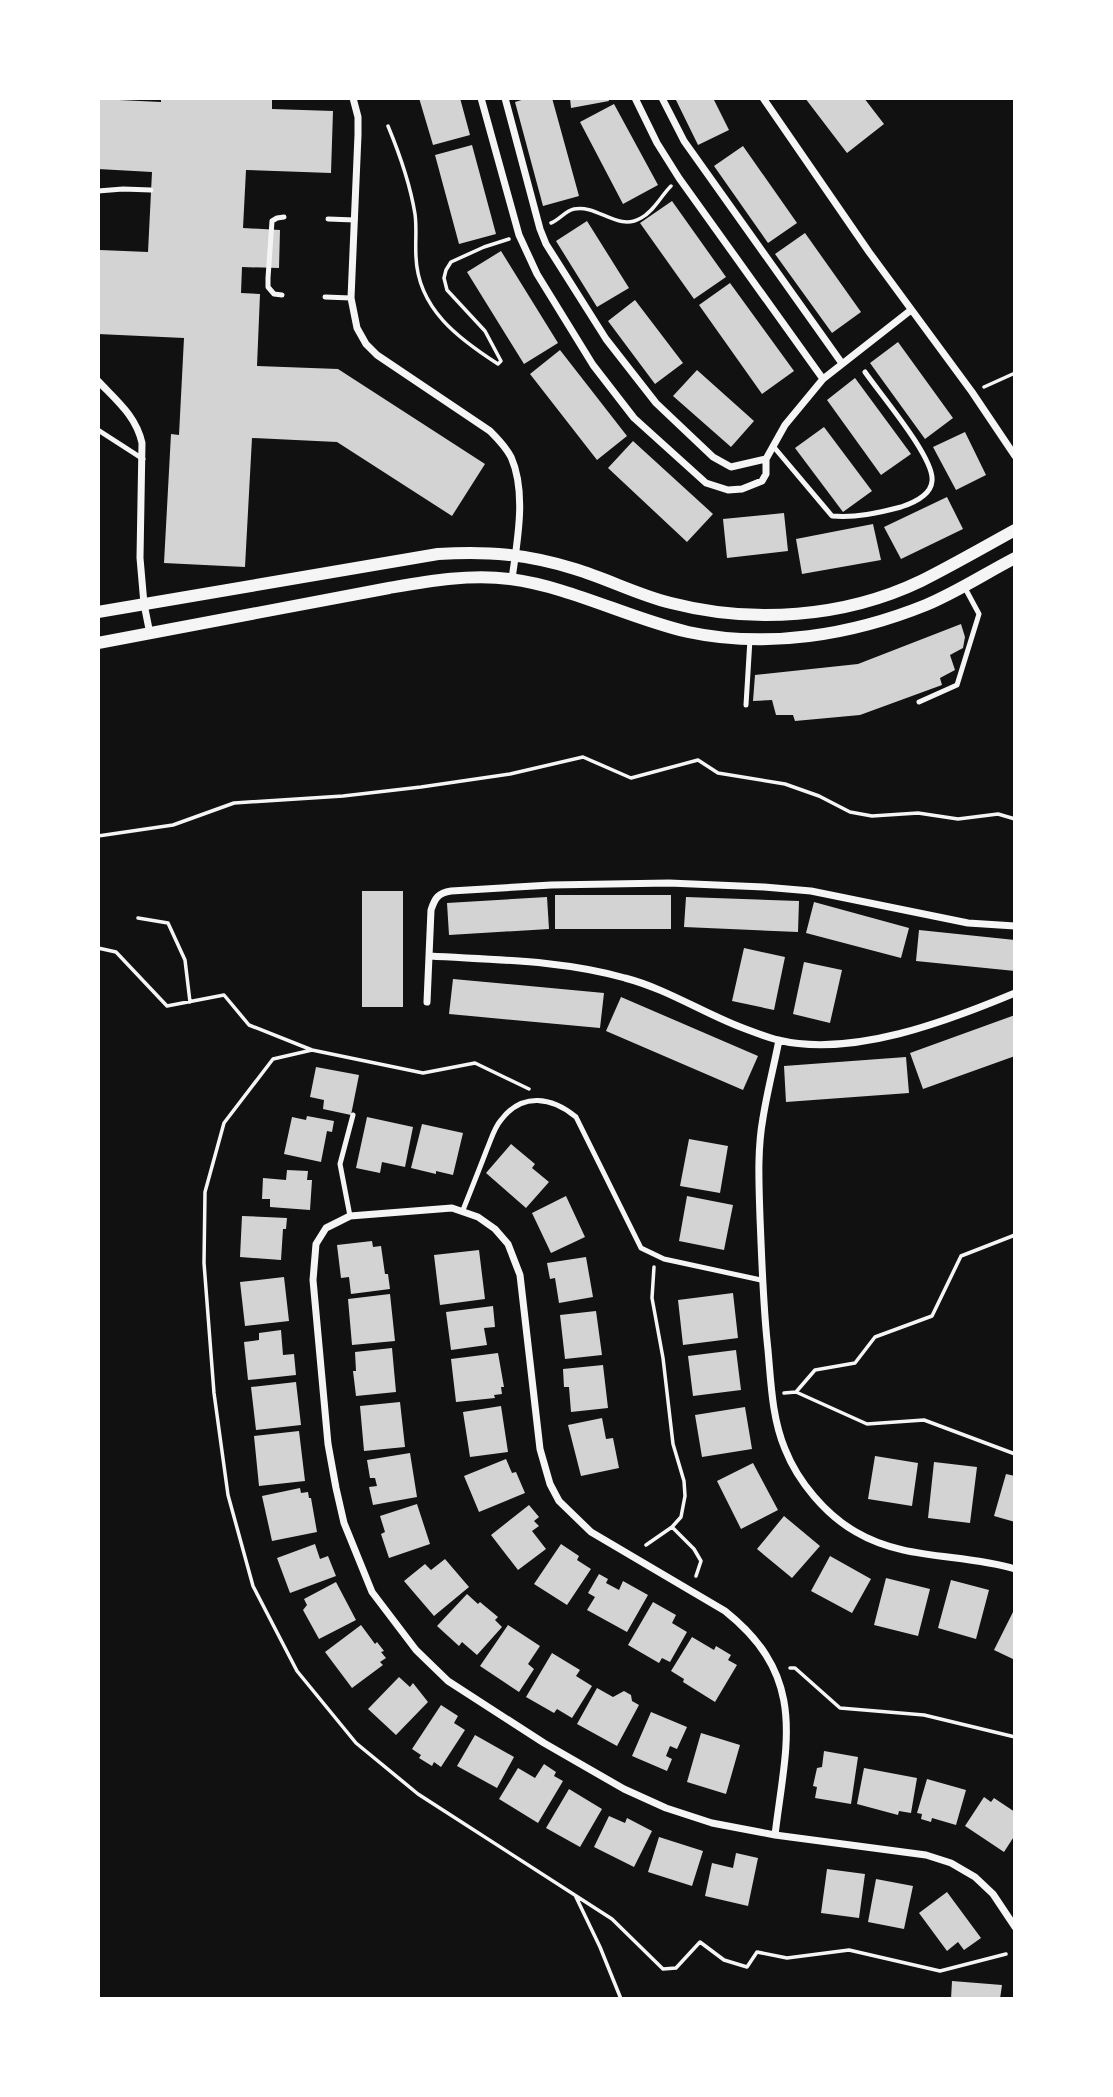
<svg xmlns="http://www.w3.org/2000/svg" width="1113" height="2097" font-family="Ubuntu,sans-serif">
<style>
.building{fill:#d3d3d3}
.lines{fill:none;stroke-linecap:round;stroke-linejoin:round}
.path{stroke:#f5f5f5;stroke-width:3.5}
.service{stroke:#f5f5f5;stroke-width:5}
.minor{stroke:#f5f5f5;stroke-width:7}
.tertiary{stroke:#f5f5f5;stroke-width:12}
</style>
<rect width="100%" height="100%" fill="#111"/>
<path class="building" d="M161,98H272V109L333,111L331,173L246,170L243,228L280,230L279,268L242,267L241,293L260,294L257,366L338,369L485,464L452,516L337,442L252,438L245,567L164,563L171,434L179,435L184,338L98,334L100,250L148,252L152,172L98,169V99L161,102Z
M419,98H460L470,135L433,145Z
M528,98H552L579,196L543,206L515,102Z
M570,98H608L609,101L571,108Z
M675,98H713L729,130L698,145Z
M805,98H864L884,124L847,153Z
M614,104L658,185L623,204L580,122Z
M472,145L496,234L459,244L435,155Z
M743,146L797,223L768,243L714,166Z
M672,201L726,277L694,299L640,223Z
M587,221L629,288L597,307L556,241Z
M805,233L861,312L832,333L775,254Z
M501,251L558,343L524,364L467,272Z
M730,283L794,371L762,394L699,305Z
M635,300L683,363L655,384L608,321Z
M898,342L953,418L925,439L870,363Z
M560,350L627,436L597,460L530,374Z
M697,370L754,421L731,447L673,396Z
M855,378L911,454L881,475L827,400Z
M824,427L872,491L843,512L795,448Z
M965,432L986,475L956,490L933,447Z
M633,441L713,514L687,542L608,468Z
M947,497L963,529L901,559L884,527Z
M784,513L788,551L727,558L723,519Z
M873,524L881,560L802,574L796,539Z
M961,624L965,637L963,648L950,655L955,670L940,678L942,685L860,715L795,721L793,715H776L772,700L753,701L755,675L858,664Z
M362,891H403V1007H362Z
M555,895H671V929H555Z
M547,897L549,929L449,935L447,903Z
M686,897L799,901L798,932L684,927Z
M814,902L909,928L901,958L806,933Z
M919,930L1015,940V971L916,961Z
M744,948L785,957L774,1010L732,1001Z
M804,962L842,970L830,1023L793,1014Z
M453,979L604,993L600,1028L449,1014Z
M621,997L758,1056L743,1090L606,1031Z
M1015,1015V1056L923,1089L910,1053Z
M906,1057L909,1093L786,1102L784,1066Z
M316,1067L359,1075L351,1115L323,1109L324,1100L310,1097Z
M307,1116L334,1121L332,1132L327,1131L321,1162L284,1154L292,1117L306,1120Z
M367,1117L413,1127L405,1167L382,1162L380,1173L356,1168Z
M422,1124L463,1133L453,1175L436,1171V1174L411,1168Z
M689,1139L728,1146L720,1193L680,1186Z
M511,1144L535,1164L532,1168L549,1182L526,1208L486,1173Z
M287,1170L308,1171L307,1180H312L310,1210L270,1207V1199H262L263,1178L286,1180Z
M566,1196L585,1237L551,1253L532,1213Z
M687,1196L733,1205L724,1250L679,1241Z
M242,1216L287,1218L286,1229H283L281,1260L240,1257Z
M372,1241L373,1247L381,1246L385,1274H388L390,1289L351,1294L349,1277L341,1278L337,1245Z
M479,1250L485,1299L440,1305L434,1255Z
M586,1257L593,1297L559,1303L555,1278L550,1279L547,1263Z
M284,1277L289,1321L245,1326L240,1282Z
M733,1293L738,1338L683,1345L678,1300Z
M390,1294L395,1341L352,1345L348,1299Z
M493,1306L495,1327L484,1328L487,1345L451,1350L446,1312Z
M596,1311L602,1355L565,1359L560,1315Z
M281,1330L283,1355L294,1354L296,1375L248,1380L244,1342L259,1340V1333Z
M392,1348L396,1392L356,1396L353,1371H356L355,1352Z
M736,1350L741,1390L693,1396L688,1356Z
M498,1353L504,1387H501L502,1394L494,1395L495,1398L456,1402L451,1359Z
M603,1365L608,1408L571,1412L569,1387H564L563,1369Z
M296,1382L301,1425L256,1430L251,1387Z
M400,1402L405,1447L364,1451L360,1406Z
M501,1406L508,1452L470,1457L463,1412Z
M745,1407L752,1449L702,1457L695,1415Z
M602,1418L606,1439L613,1438L619,1468L581,1476L568,1425Z
M299,1431L305,1481L259,1486L254,1436Z
M410,1453L417,1497L373,1505L369,1487L377,1486L375,1478H370L367,1460Z
M875,1456L918,1463L912,1506L868,1499Z
M506,1459L512,1473L516,1472L525,1493L479,1512L464,1476Z
M934,1462L977,1467L970,1523L928,1518Z
M753,1463L778,1510L741,1529L717,1481Z
M1006,1474L1015,1476V1522L994,1516Z
M300,1488L301,1493L308,1492L309,1498H311L317,1532L272,1541L262,1496Z
M417,1504L430,1544L389,1558L381,1534L385,1532L380,1516Z
M529,1505L539,1517L534,1521L539,1526L532,1531L546,1549L518,1570L491,1535Z
M784,1516L820,1546L792,1578L757,1549Z
M315,1544L320,1559L328,1556L336,1576L290,1593L277,1558Z
M561,1544L579,1556L577,1560L591,1569L567,1605L534,1584Z
M830,1556L871,1579L852,1613L811,1591Z
M445,1559L469,1587L434,1616L404,1581L425,1564L431,1570Z
M599,1574L608,1579L606,1583L619,1590L623,1581L648,1595L627,1632L587,1610L595,1597L588,1593Z
M886,1578L930,1589L918,1636L874,1625Z
M951,1580L989,1590L976,1639L938,1628Z
M336,1582L356,1620L319,1639L303,1610L307,1605L304,1599Z
M467,1594L478,1604L480,1602L498,1617L495,1620L502,1627L477,1655L462,1642L459,1646L437,1626Z
M653,1602L676,1615L672,1623L687,1632L670,1662L662,1658L659,1663L628,1645Z
M1015,1608V1660L994,1650Z
M361,1625L375,1644L377,1642L384,1651L381,1652L386,1658L380,1662L383,1665L352,1688L325,1652Z
M508,1625L540,1646L528,1664L534,1669L519,1692L480,1666Z
M692,1637L714,1650L716,1646L731,1655L728,1660L737,1665L715,1702L683,1682L684,1679L671,1671Z
M552,1653L580,1670L576,1676L592,1686L572,1718L557,1709L554,1713L526,1697Z
M399,1677L410,1687L413,1683L428,1702L396,1735L368,1709Z
M597,1688L613,1697L624,1691L631,1695L632,1701L639,1705L617,1746L577,1724Z
M441,1705L458,1716L454,1723L465,1730L441,1767L434,1762L432,1766L419,1758L421,1755L412,1749Z
M651,1712L687,1727L677,1749L670,1746L666,1756L672,1759L667,1771L632,1756Z
M701,1733L740,1745L726,1794L687,1782Z
M475,1735L514,1757L497,1788L457,1766Z
M824,1751L858,1757L851,1804L815,1798L817,1787L813,1786L817,1768L822,1767Z
M544,1764L556,1772L554,1776L563,1781L538,1823L499,1799L518,1768L535,1778Z
M864,1768L917,1778L911,1813L899,1811L898,1815L857,1804Z
M927,1779L966,1790L956,1825L932,1818L931,1822L921,1819L922,1814L917,1813Z
M569,1789L602,1809L580,1847L546,1828Z
M984,1797L991,1802L994,1798L1015,1812V1835L1004,1852L965,1826Z
M609,1816L625,1823L627,1818L652,1831L634,1867L594,1847Z
M659,1837L703,1851L692,1886L648,1872Z
M736,1853L758,1858L748,1906L705,1896L712,1863L733,1868Z
M827,1869L865,1874L859,1918L821,1913Z
M876,1879L913,1886L904,1929L868,1922Z
M947,1892L981,1938L964,1950L958,1942L947,1951L919,1913Z
M952,1981L1002,1985L1000,1999H951Z"/>
<g class="lines">
<path class="path" d="M388,126C400,155 410,183 415,214C417,228 415,243 416,257C418,309 459,339 498,364L501,361L485,331L447,290L444,278L446,270L451,262L484,247L509,239
M551,223C559,220 565,211 574,209C597,204 618,232 641,218C655,210 660,197 671,186
M984,387L1015,373
M98,836L173,825L234,803L343,796L421,787L510,774L583,757L631,778L698,760L718,773L785,784L819,796L850,812L872,816L918,813L958,819L998,814L1015,819
M138,918L168,923L185,960L190,1002
M98,948L116,952L167,1006L224,995L249,1025L312,1050L423,1073L475,1063L529,1089
M312,1050L273,1059L224,1123L205,1192L204,1263L214,1393L228,1495L253,1586L297,1671L356,1743L418,1794L612,1919L663,1969L676,1968L700,1942L724,1960L747,1967L757,1952L787,1958L849,1950L940,1971L1006,1954
M654,1267L652,1298L663,1358L673,1444L684,1481L685,1496L681,1517L672,1527
M796,1392L867,1424L924,1420L1015,1454
M784,1393L796,1392L815,1370L855,1363L875,1337L932,1316L961,1256L1015,1235
M646,1545L672,1527L694,1549L701,1561L696,1576
M790,1668H795L840,1708L924,1715L1015,1737
M576,1897L600,1947L621,1999"/>
<path class="service" d="M98,191L123,189L151,190
M328,219L355,220
M282,295L274,294L268,287V278L272,221L277,218L284,217
M325,297L351,298
M98,430L143,459
M773,446L832,516C856,518 878,513 901,507C913,503 931,495 932,481C935,458 880,394 865,372
M919,702L957,685L979,614L965,588
M746,705L750,639
M463,1210C471,1190 479,1170 487,1149C491,1140 494,1128 501,1120C522,1092 552,1097 576,1117L641,1248L664,1259L761,1280
M350,1216L340,1164L353,1115"/>
<path class="minor" d="M353,98L358,117V135L351,298L357,328L366,344L377,355L490,431C498,439 506,447 511,457C527,493 517,542 512,579
M481,98L519,235L537,274L593,365L634,418L706,483L728,490L742,489L762,481L766,474V459L785,425L823,379L911,310
M505,98L540,229L546,244L606,339L656,403L713,457L731,467L766,459
M635,98L657,143L679,178L823,379
M662,98L684,141L841,362
M763,98L869,252L972,392L1015,456
M98,381C117,401 136,416 142,443L140,558L144,604L150,634
M430,956C495,960 562,960 625,978C667,989 703,1013 743,1028C754,1032 766,1037 778,1040C852,1058 948,1021 1015,993
M427,1002L431,910C435,898 438,893 451,891L551,885L669,883L764,887L811,891L968,923L1015,926
M779,1040C774,1066 767,1092 763,1118C757,1151 759,1185 760,1218C762,1263 763,1306 768,1350C771,1383 772,1418 785,1449C798,1482 826,1515 856,1532C905,1561 963,1553 1015,1569
M775,1835C786,1743 809,1678 725,1611L591,1532L559,1501L550,1484L540,1449L520,1275L508,1244L495,1229L478,1217L452,1208L350,1216L326,1228L316,1244L313,1280L328,1444L336,1488L344,1523L372,1592L416,1650L448,1681L544,1743L624,1789L666,1808L712,1823L775,1835L926,1855L951,1863L975,1877L993,1894L1015,1927"/>
<path class="tertiary" d="M98,612L438,554C489,551 526,554 575,569C608,579 638,595 671,603C752,624 844,618 921,581C953,565 984,547 1015,530
M98,643L389,588C430,581 469,574 510,579C571,587 628,618 688,632C767,649 852,635 926,605C957,592 986,573 1015,558"/>
</g>
<rect width="1113" height="2097" fill="none" stroke="#ffffff" stroke-width="200"/>
</svg>
